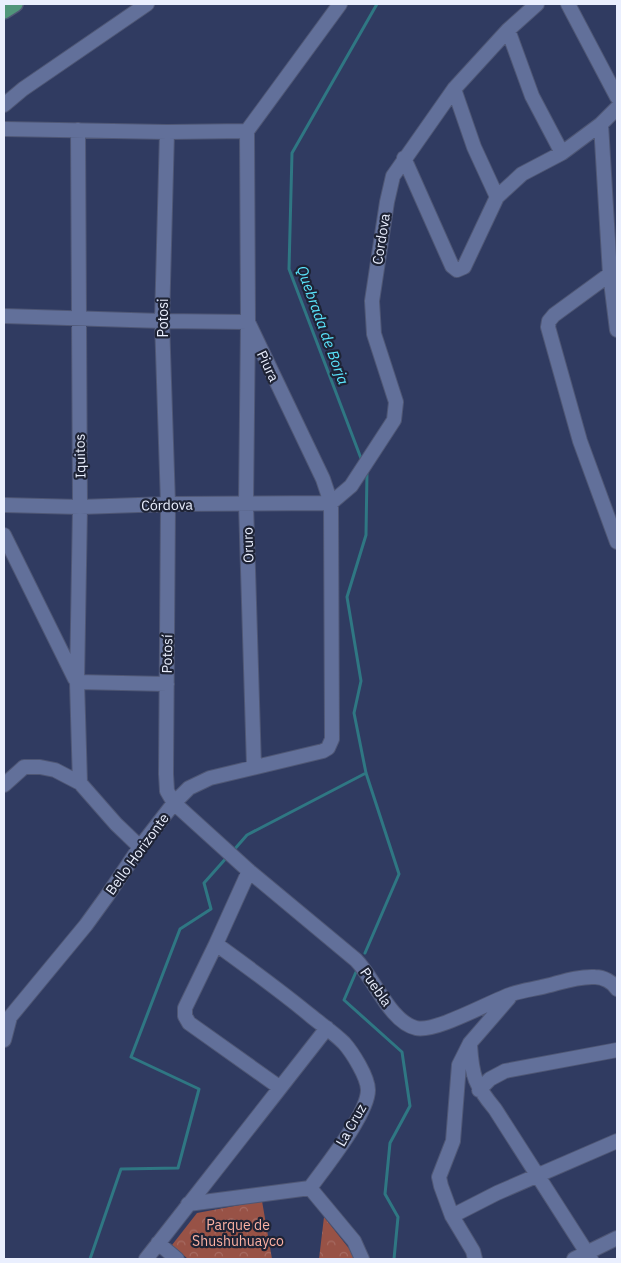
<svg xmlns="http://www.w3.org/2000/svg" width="621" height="1263" font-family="'IBM Plex Sans',sans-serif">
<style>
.park{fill:url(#park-crowns)}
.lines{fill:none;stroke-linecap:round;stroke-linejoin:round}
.stream{stroke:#2f7783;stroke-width:3}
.minor-casing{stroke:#4f5775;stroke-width:16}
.major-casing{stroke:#4f5775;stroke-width:18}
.minor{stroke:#62709a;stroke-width:14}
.major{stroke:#51967b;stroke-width:15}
.labels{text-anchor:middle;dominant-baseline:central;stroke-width:4.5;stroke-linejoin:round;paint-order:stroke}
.street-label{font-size:14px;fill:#eaeffe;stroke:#1e2335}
.park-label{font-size:14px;fill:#fcb1a3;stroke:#1e2335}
.water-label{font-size:15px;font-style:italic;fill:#5ae4fb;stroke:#1e2335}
</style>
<defs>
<pattern id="park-crowns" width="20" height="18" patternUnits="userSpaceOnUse" patternTransform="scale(1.25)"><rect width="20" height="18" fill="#985246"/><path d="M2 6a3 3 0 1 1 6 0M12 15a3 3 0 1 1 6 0" fill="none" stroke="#a76b62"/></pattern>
</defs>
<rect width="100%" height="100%" fill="#303b61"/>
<path class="park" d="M262,1201L272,1259H188L172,1245L197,1213Z
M324,1217L351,1251L354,1259H319Z"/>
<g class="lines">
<path class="stream" d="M362,461L289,269L292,153L377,4
M233,851L247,835L366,773
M365,953L399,874L366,773L354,713L361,681L347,597L366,535L367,472
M356,972L344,1000L402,1052L410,1106L390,1143L385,1194L398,1217L394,1259
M90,1259L121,1169L178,1168L199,1089L131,1057L180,929L211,909L204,883L228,856"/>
<g class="minor-casing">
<path id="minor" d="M568,4L617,97
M508,30L532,96L562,153
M454,89L474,147L497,197
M4,105L23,89L147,4
M601,124L610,274L617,330
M4,129L167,132L247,131
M78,130L80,507L77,682L80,783
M167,132L162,321L168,504L166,774L167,791L174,803L249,871L356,960C374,978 390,1022 416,1028C435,1033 491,1001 512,994C523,990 535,989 546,986C562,982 578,976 595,977C603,977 613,982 617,989
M404,158L452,266L457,270L464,267L497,197L522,174L562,153L601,124L617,108
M617,269L554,315L549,321L548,327L580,441L617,542
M4,316L162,321L248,322
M4,505L80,507L168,504L331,503L351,486L394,420L396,402L374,334L372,301L387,202L393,176L454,89L508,30L537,4
M4,535L75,679
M77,682L167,684
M254,767L246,504L248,322L247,131L340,4
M4,785L24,767H40L55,770L80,783L116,824L140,847
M249,871L216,944L185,1008V1016L189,1023L279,1087
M216,944C249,968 281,991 311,1016C322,1025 334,1033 344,1043C352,1052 368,1077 368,1090C368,1114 325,1167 310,1188
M4,1040L10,1017L86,925L107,896L140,847L174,803L189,788L210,778L323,751L328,748L332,739L331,503L323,479L248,322
M470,1045C472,1077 475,1085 495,1109L591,1259
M479,1090L490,1079L505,1071L617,1050
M310,1188L354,1241L362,1259
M188,1204L310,1188
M452,1216L497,1193L617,1141
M158,1243L177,1259
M146,1259L327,1028
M475,1259L473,1251L452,1216L441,1186L439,1177L453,1141L459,1065L470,1043L509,998
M574,1259L617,1238"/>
</g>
<g class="major-casing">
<path id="major" d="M4,11L15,4"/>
</g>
<use href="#minor" class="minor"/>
<use href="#major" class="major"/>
</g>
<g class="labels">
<g class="street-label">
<text transform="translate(381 239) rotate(-81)">Cordova</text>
<text transform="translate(163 318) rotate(-90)">Potosi</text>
<text transform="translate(268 366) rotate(65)">Piura</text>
<text transform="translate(80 456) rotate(-91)">Iquitos</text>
<text transform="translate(167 505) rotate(-1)">Córdova</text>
<text transform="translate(248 545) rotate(-92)">Oruro</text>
<text transform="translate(167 654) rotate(-89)">Potosí</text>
<text transform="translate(137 854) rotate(-54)">Bello Horizonte</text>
<text transform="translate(376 987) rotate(55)">Puebla</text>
<text transform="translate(351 1125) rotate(-60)">La Cruz</text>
</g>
<g class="park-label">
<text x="238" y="1225">Parque de<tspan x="238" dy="16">Shushuhuayco</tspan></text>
</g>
<g class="water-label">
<text transform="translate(323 325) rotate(70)">Quebrada de Borja</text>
</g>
</g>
<rect width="621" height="1263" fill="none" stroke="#eaeffe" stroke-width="10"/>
</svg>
